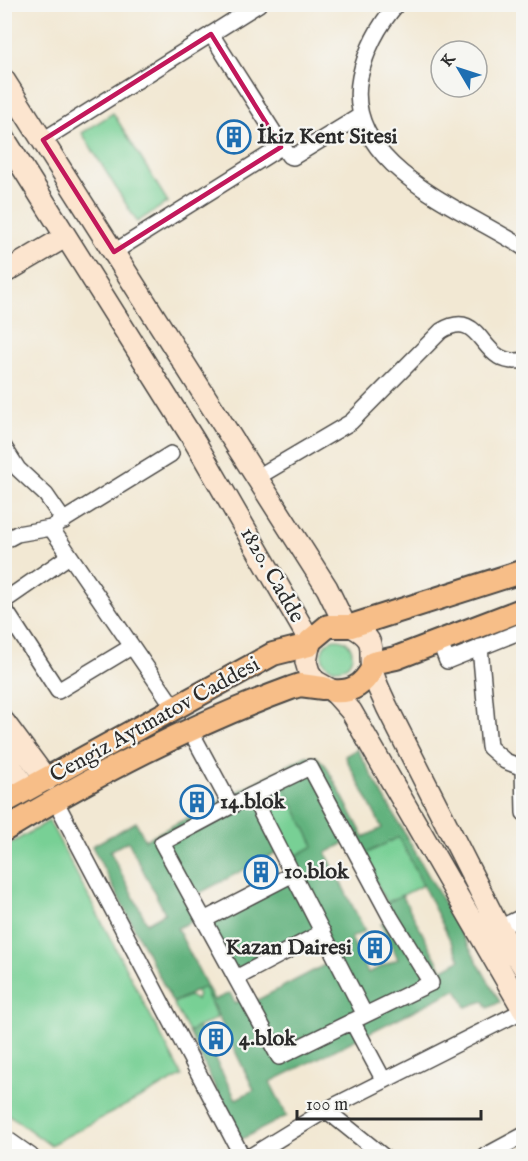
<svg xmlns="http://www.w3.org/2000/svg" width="528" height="1161" font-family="'IM FELL English',serif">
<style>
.green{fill:#78d095;stroke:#527e60;stroke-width:1.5}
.forest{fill:#62b27e;stroke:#466e54;stroke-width:1.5;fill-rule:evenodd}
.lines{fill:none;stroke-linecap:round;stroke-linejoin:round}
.street-casing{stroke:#494744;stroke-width:18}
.secondary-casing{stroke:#494744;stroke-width:24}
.primary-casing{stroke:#494744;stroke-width:26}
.street{stroke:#fff;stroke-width:15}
.secondary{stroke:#fce5cf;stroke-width:21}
.primary{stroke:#f7be88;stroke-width:22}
.marked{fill:none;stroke:#c2185b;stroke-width:4.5;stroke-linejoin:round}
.labels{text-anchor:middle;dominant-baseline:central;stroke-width:4.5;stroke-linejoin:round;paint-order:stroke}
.poi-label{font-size:22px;font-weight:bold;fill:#2b2b2b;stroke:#f6f6f2;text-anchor:start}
.street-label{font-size:22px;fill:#2b2b2b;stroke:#f6f6f2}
</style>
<rect width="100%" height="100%" fill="#f6f6f2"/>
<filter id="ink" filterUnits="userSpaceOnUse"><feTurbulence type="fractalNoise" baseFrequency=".0167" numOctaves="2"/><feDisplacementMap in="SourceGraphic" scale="12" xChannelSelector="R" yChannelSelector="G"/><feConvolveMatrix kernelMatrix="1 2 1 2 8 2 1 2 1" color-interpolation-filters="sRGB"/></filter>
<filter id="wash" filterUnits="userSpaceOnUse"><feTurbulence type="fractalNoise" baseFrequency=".008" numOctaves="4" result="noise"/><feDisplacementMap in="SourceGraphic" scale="24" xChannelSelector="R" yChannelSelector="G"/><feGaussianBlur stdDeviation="1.35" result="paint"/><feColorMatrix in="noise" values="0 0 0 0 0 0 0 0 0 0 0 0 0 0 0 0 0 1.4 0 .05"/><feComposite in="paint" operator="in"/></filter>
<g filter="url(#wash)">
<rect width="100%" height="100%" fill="#f2e8d3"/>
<path class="green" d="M113,113L168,202L137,222L82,133Z
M322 654a15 15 0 1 1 30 0a15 15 0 1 1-30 0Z
M285,787L315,846L286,861L256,802Z
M49,821L182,1076L50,1145L4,1111L5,847Z
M399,836L425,884L387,903L362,856Z
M204,987L217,1018L189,1032L173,1003L189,996L196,1000L198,995L194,991Z"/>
<path class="forest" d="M357,749L500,1002L488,1008L484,1001L466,1007L457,989L270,1082L287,1116L240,1140L189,1032L198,1027L236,1099L254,1090L204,987L173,1003L92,846L136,822L145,840L306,756L317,757L326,766L364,837L382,828L345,756ZM285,788L314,846L286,861L293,874L204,920L192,897L281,850L257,802ZM399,837L460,960L442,970L402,895L384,904L391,918L381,924L398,959L368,973L351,938L365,931L326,853L350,840L359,857ZM128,841L165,913L147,923L110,851ZM196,919L236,978L323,933L336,959L250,1004L246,998L235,1003L230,993L214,1000L177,928Z"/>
</g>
<g filter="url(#ink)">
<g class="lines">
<g class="street-casing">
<path id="street" d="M397,4C378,26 366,49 360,77C342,167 465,209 524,248
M211,34L289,156L293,157L360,116
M43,140L259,4
M114,252L281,147
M4,447L18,469L46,495L64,521
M171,454L51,528L175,709
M256,478L351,422L441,331C485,305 478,370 524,360
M4,541L17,534L51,528
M4,601L69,556
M4,608L58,691L131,647
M439,640L447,661L524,630
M480,647L489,747L505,761L523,768L524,813
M189,728L231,806L162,843L279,1057L365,1015L252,795L231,806
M252,795L310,767L391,918L431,983L365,1015
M55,800L242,1156
M204,920L293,874
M499,928L524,916
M236,978L323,932
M352,1021L383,1079
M326,1110L383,1156
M4,1137L31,1156
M251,1156L326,1110L524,1010
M485,1156L524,1135"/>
</g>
<g class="secondary-casing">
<path id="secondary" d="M4,80L327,588L345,625
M4,138L195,442L310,641L306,662L309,672L315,681L333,691L351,711L524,1011
M4,273L65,237
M351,626C379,641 368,648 372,670C375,683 382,695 387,707L499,928L524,968
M4,722L47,780
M4,757L27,789"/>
</g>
<g class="primary-casing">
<path id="primary" d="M310,641L328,626H351L524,571
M373,663L396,658L524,609
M333,691C352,693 363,685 372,669
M4,802L273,654L309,645
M4,830C96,775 190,725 291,688L300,685L323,688"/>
</g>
<use href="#street" class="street"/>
<use href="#secondary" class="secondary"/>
<use href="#primary" class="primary"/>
</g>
</g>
<path class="marked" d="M211,34L281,147L114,252L43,140Z"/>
<defs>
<g id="building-ring" transform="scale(1.725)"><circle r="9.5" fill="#f6f6f2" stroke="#1f6fb2" stroke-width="1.5"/><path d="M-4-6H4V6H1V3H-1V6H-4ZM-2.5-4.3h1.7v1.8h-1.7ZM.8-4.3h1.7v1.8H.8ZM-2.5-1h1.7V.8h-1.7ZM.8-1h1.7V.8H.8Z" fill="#1f6fb2"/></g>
</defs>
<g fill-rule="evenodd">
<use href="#building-ring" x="234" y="137"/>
<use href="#building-ring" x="197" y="802"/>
<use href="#building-ring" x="261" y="872"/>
<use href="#building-ring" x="375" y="948"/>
<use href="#building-ring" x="216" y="1039"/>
</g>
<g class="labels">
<g class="poi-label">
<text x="257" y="137">İkiz Kent Sitesi</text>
<text x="220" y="802">14.blok</text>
<text x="284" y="872">10.blok</text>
<text x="352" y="948" text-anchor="end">Kazan Dairesi</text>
<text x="239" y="1039">4.blok</text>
</g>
<g class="street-label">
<text transform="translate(272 575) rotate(60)">1820. Cadde</text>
<text transform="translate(155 720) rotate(-29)">Cengiz Aytmatov Caddesi</text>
</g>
</g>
<rect width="528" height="1161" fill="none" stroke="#f6f6f2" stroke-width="24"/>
<g transform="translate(459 69) rotate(309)"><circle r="28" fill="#f6f6f2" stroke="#a5a5a2" stroke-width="1.5"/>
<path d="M0-4.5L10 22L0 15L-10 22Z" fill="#1f6fb2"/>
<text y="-9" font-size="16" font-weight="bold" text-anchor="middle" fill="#2b2b2b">K</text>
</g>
<path d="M297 1110v9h184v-9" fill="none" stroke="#2b2b2b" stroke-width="3"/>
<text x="306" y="1110" font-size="18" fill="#2b2b2b" stroke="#f6f6f2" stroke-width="4.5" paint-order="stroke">100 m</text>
</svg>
